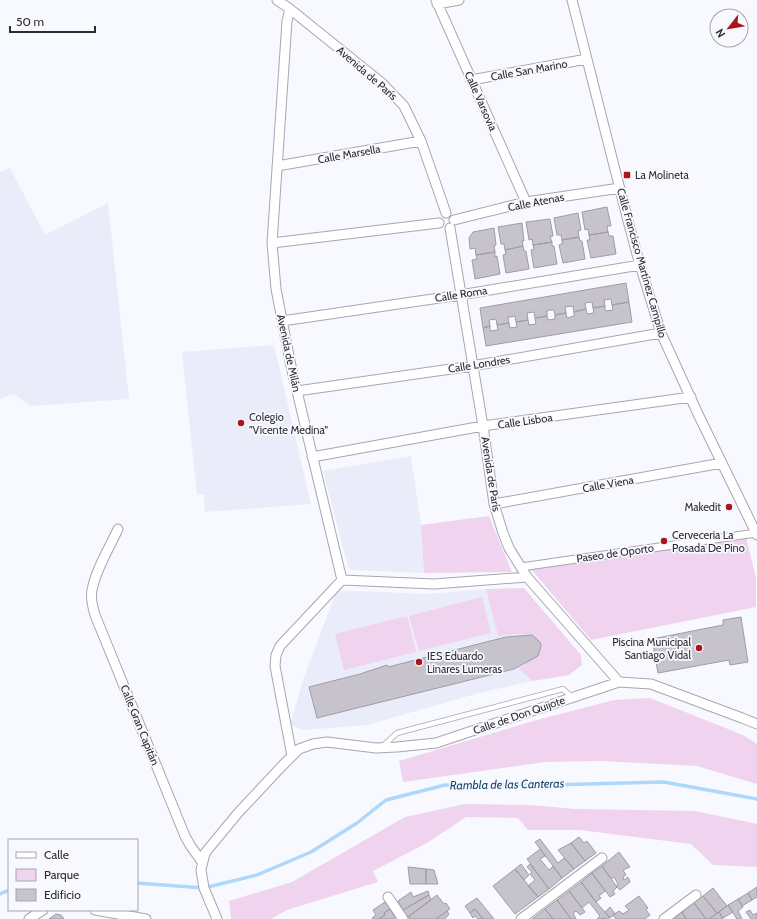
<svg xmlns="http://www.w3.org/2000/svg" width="757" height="919" font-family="Cabin,sans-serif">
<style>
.built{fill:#ebecfa}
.green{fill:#efd3ef}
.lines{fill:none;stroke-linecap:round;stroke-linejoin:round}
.stream{stroke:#aed8fb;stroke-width:3.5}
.building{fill:#c7c3cd;stroke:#a09ba5}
.service-casing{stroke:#a6a7b1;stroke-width:6}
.pedestrian-casing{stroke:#a6a7b1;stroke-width:9}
.minor-casing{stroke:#a6a7b1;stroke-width:11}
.service{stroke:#fff;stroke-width:4.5}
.pedestrian{stroke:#fff;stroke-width:7}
.minor{stroke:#fff;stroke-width:9}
.poi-dot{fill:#a91518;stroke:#f8f8ff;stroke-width:1.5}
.labels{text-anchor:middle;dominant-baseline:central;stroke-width:3.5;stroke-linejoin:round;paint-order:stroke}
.street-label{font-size:11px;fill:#2c2d31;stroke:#f8f8ff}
.poi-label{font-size:11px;fill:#2c2d31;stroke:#f8f8ff;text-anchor:start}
.water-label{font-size:12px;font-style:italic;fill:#174769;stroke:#f8f8ff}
</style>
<rect width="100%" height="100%" fill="#f8f8ff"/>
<path class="built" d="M10,168L45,235L108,203L129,399L30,406L14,394L0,399V172Z
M274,345L311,504L205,512L204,495H197L182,352Z
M411,456L421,525L424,573L352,570L348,567L323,471Z
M486,589L498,636L520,634L532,635L540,644L536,655L520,669L533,681L479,693L367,725L304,730L290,725L303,680L335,595L338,591H359L426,594Z"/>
<path class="green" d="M489,516L512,572L424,573L421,525Z
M746,537L756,578V607L591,640L531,569Z
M524,588L581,655L582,665L569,675L533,681L519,669L536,655L540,644L532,635L520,634L498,636L486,589Z
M482,597L491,633L419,651L409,616Z
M407,616L416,652L344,670L335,634Z
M650,698L743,735L757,744V784L697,766L601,761L545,762L403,782L399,761L537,720L614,700Z
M465,804L529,805L576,809L695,811L757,824V867L713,865L691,844L580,830H528L518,818L466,817L427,843L373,871L378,882L287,910L271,919H231L229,901L292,882L405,817Z"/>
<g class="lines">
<path class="stream" d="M137,883L204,888L257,875L311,852L357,823L386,800L445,785H548L664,782L757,799
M0,894L9,890"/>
</g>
<path class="building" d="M607,207L611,226H607L608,232L589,235L588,229L585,230L582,212Z
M578,213L581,230L578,231L579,237L562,240L561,235H557L554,218Z
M550,219L553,236L550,237L552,242L533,245L532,239L529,240L526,222Z
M522,223L524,241H522L523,246L505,250L504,244H501L498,227Z
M494,228L496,245L494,246L495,252L476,255L475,248L470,249L469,238L473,232Z
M608,232L609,236H613L616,254L591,258L587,240H590L589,235Z
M579,237L580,241H582L585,259L563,263L559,245L562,244V240Z
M552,242V246H554L557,264L534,268L531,250L534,249L533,245Z
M523,246L524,251H526L529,269L506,273L503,255L506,254L505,250Z
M495,252V257L497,256L500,274L475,279L472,260L477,259L476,255Z
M626,283L629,302L612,305L611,299L604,300L605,306L593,308L592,302L585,303L586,309L574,312L573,306L565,307L566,313L555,315L554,310H550L547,311V316L535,318L534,312L527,313L528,320L516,322L515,316L511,317H508L509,323L497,325L496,319L489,320L490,326L483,328L480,308Z
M629,302L632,322L486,346L483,328L490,326V331L498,330L497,325L509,323L510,328L517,327L516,322L528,320L529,325L536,324L535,318L547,316L548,320L555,319V315L566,313L567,318L574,316V312L586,309L587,314L594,313L593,308L605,306V311L613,310L612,305Z
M741,617L748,662L730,665L729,660L658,673L652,639L723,625V620Z
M532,635L540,642L541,646L538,656L514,669L317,718L309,687L360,674L387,665L388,667L506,637Z
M579,837L584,843L587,841L596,853L585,861L571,843Z
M540,839L558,863L564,858L574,869L562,878L535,842Z
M571,843L585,861L574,869L558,850Z
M540,849L545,856L540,859L549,870L553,866L562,878L549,889L527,859Z
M619,852L630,867L623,870L626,875L623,877L624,880L628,877L630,882L620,890L616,886L618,884L614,877L611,879L602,866Z
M521,864L529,875L524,880L515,869Z
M530,864L549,889L538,897L528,886L535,880L530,874L532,872L527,867Z
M602,866L617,887L613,891L615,894L610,897L592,873Z
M408,867L426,869V884H410Z
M426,869L434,870L438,884H426Z
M515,869L538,897L515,914L493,886Z
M592,873L605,891L599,896L601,898L596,902L581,882Z
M581,882L596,902L610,918L597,919L600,916L589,902L582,908L569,891Z
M757,887V897L752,900L748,893Z
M713,888L727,906L717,913L703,896Z
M428,891L429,895L403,910L398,901L411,892L413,897Z
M569,891L585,912L580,915L576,911L573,913L576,919H571L557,900Z
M748,893L752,900L742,906L738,899Z
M429,895L431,900L408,917L403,910Z
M437,895L444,904L446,903L450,909L436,919H410L408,917Z
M639,896L648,908L646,910L650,915L645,919H616L613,915L619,911L623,914L629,910L625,906Z
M703,896L717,913L709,919H706L694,903Z
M477,898L494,919H483L475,909L470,913L465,906Z
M738,899L743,907L738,911L742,919H737L728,905Z
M557,900L571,919H553L545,909Z
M385,902L390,909L384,913L385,915L379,919H373L372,918L376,915L373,910Z
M694,903L706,919H686L682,912Z
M728,905L733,912L723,918L719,912Z
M610,907L615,914L610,918L605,912Z
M390,909L395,918L394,919H379L385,915L384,913Z
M475,909L483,919H478L475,916L473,918L470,913Z
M545,909L553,919H532Z
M750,910L753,915L757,913V919H751L746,912Z
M447,911L449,914L445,919H436Z
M682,912L686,919H674Z
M719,912L723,919H709Z
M56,914L61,915L64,919H49Z"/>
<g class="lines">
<g class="service-casing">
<path id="service" d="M382,747L397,733L563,689L572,697"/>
</g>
<g class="pedestrian-casing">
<path id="pedestrian" d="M521,567L756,533"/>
</g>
<g class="minor-casing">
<path id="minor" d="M277,0L290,9L382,83L404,106L421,141L446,213
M436,0L526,202
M572,0L628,221L640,265L661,333L698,414L757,535
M437,4L459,0
M290,9L287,21L272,243L276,289L291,366L342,580
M471,80L587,59
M277,166L421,141
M454,220L526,202L620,188
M450,228L483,426L494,504L503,533L509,548L527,577L619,682
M272,243L439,223
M282,321L460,295L640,265
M297,391L472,366L661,333
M312,457L483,426L691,397
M494,504L722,463
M118,529C109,549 96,569 92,590C90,599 93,607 95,615L185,836L190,845L202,862
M342,580L434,584L527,577
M292,756L275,666L276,655L280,646L342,580
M388,897L403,919
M95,910L146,919
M29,919L43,910
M217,919L204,888L201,870L205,853L238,813L282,766L299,749L313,744L327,742L376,748L397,747L436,743L619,682L651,684L742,718L757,724
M521,919L602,858
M664,919L696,895"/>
</g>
<use href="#service" class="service"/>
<use href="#pedestrian" class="pedestrian"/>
<use href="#minor" class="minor"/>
</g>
<g class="poi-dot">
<rect x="623" y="171" width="8" height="8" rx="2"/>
<circle cx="241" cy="423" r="4"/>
<circle cx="729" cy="507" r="4"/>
<circle cx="664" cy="541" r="4"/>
<circle cx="699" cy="648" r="4"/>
<circle cx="419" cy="662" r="4"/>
</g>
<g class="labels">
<g class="street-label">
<text transform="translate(529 70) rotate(-10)">Calle San Marino</text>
<text transform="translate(367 73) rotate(41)">Avenida de París</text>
<text transform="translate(481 101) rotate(66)">Calle Varsovia</text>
<text transform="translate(349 154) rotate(-10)">Calle Marsella</text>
<text transform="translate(536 202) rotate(-11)">Calle Atenas</text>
<text transform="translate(642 263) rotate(74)">Calle Francisco Martínez Campillo</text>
<text transform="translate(461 294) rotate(-9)">Calle Roma</text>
<text transform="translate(289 353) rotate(78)">Avenida de Milán</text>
<text transform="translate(479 364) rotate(-9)">Calle Londres</text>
<text transform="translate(525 421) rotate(-8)">Calle Lisboa</text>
<text transform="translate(491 474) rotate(81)">Avenida de París</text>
<text transform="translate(608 484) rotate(-10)">Calle Viena</text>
<text transform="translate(615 553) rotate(-8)">Paseo de Oporto</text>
<text transform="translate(519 715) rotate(-19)">Calle de Don Quijote</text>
<text transform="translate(140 725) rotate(68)">Calle Gran Capitán</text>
</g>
<g class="poi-label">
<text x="635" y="175">La Molineta</text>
<text x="249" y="417">Colegio<tspan x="249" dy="13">"Vicente Medina"</tspan></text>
<text x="721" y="507" text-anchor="end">Makedit</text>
<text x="672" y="535">Cerveceria La<tspan x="672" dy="13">Posada De Pino</tspan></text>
<text x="691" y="642" text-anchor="end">Piscina Municipal<tspan x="691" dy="13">Santiago Vidal</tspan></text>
<text x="427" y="656">IES Eduardo<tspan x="427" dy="13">Linares Lumeras</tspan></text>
</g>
<g class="water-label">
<text transform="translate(507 784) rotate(-1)">Rambla de las Canteras</text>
</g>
</g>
<rect x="8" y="839" width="130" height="72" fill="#f8f8ff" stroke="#a6a7ad"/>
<rect x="16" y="852" width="20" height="6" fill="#ffffff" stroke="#a6a7ad"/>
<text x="44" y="859" font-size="12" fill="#2c2d31">Calle</text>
<rect x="16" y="869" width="20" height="12" fill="#efd3ef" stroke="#a6a7ad"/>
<text x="44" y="879" font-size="12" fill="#2c2d31">Parque</text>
<rect x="16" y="889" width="20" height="12" fill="#c7c3cd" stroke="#a6a7ad"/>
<text x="44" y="899" font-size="12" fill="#2c2d31">Edificio</text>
<g transform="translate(729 28) rotate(239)"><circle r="19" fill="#f8f8ff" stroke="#a6a7ad"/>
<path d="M0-3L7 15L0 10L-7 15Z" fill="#a91518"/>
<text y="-6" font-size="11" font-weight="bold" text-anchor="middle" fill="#2c2d31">N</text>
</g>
<path d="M10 26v6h85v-6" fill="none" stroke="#2c2d31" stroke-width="2"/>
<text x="16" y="26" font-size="12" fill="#2c2d31" stroke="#f8f8ff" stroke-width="3" paint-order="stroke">50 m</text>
</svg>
